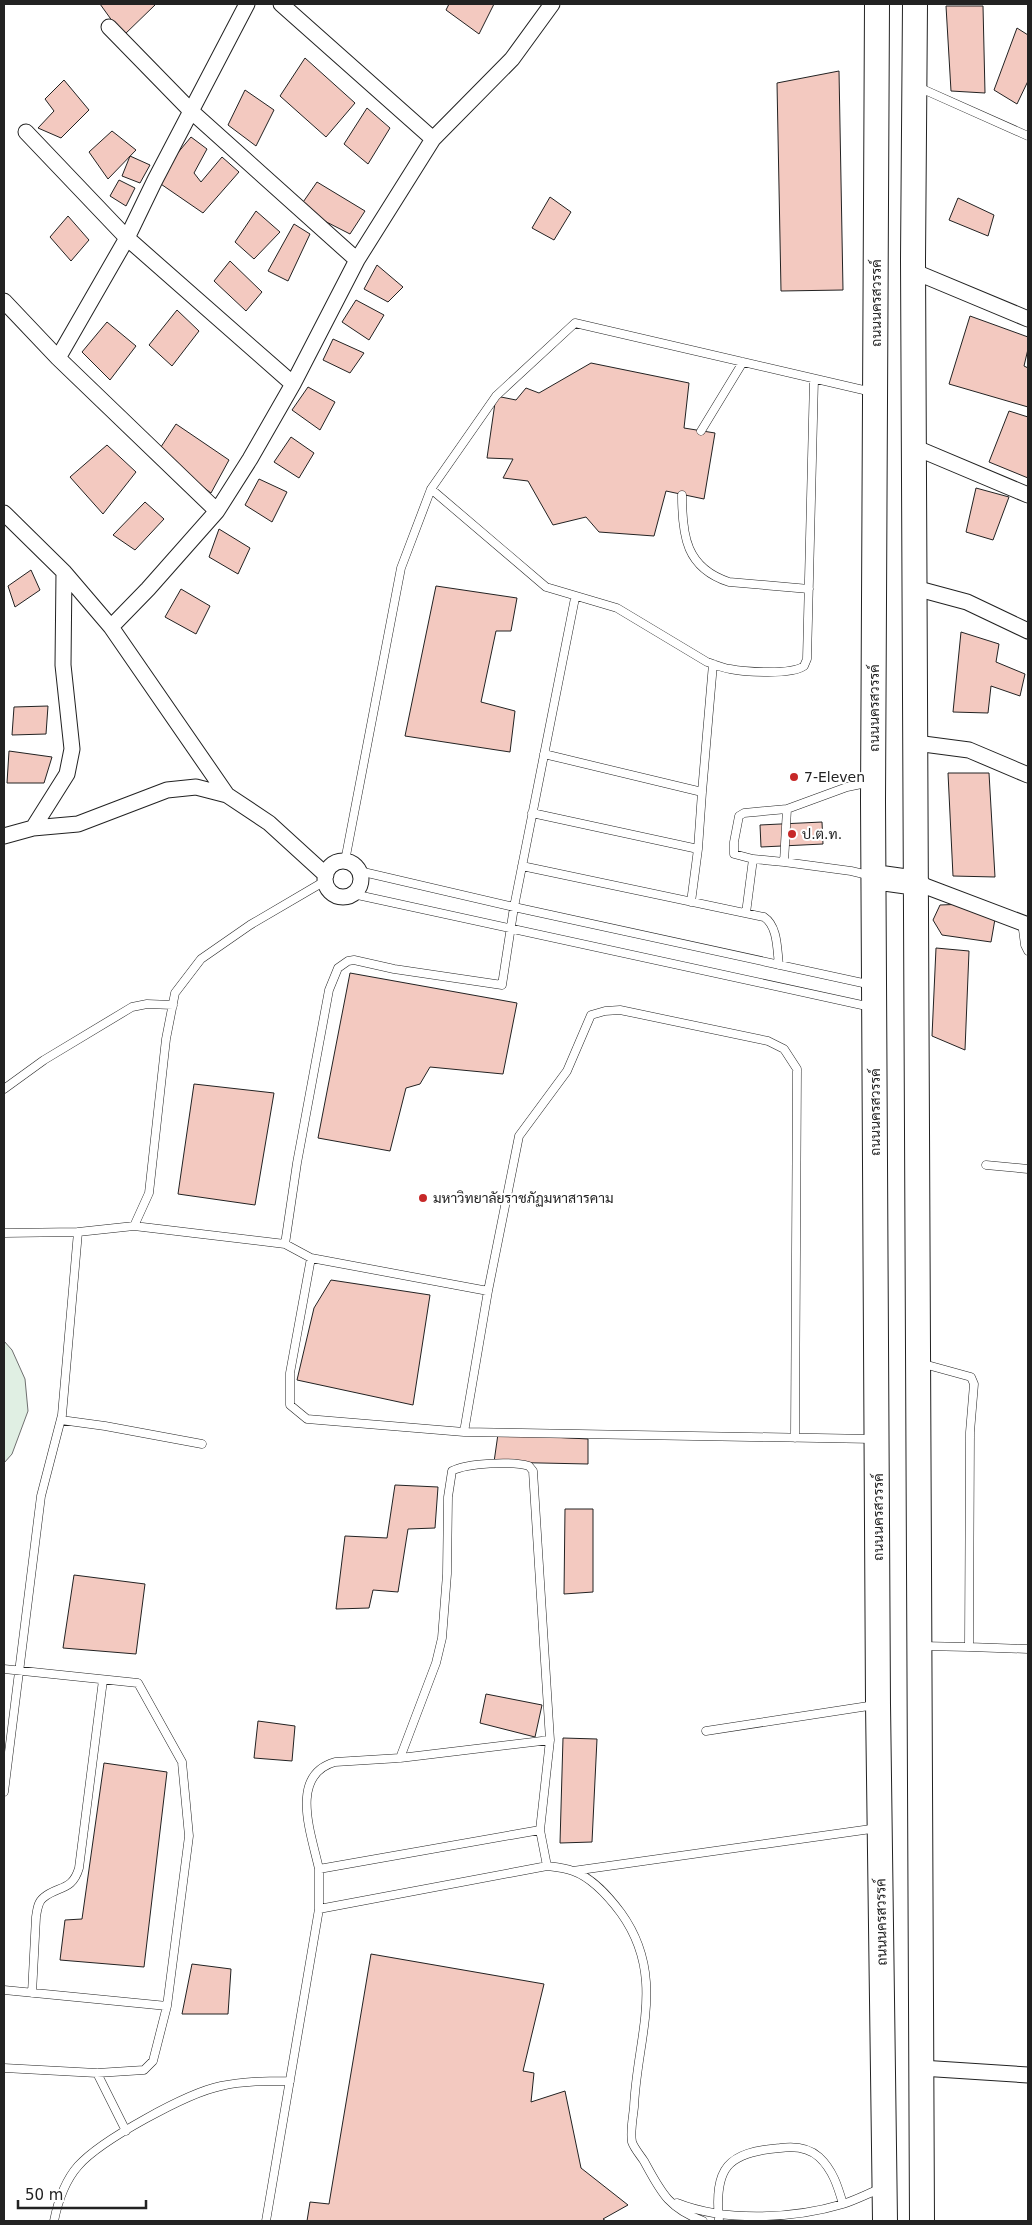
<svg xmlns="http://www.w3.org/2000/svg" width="1032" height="2225" font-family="'DejaVu Sans',Sarabun,sans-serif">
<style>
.green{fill:#e0efe3;stroke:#6f6f6f}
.building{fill:#f3c9c0;stroke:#222}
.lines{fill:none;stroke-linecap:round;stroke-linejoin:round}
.lane-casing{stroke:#222;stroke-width:9}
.street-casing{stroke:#222;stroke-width:17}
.primary-casing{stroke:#222;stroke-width:26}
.lane{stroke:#fff;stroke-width:8}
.street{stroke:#fff;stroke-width:15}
.primary{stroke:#fff;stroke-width:24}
.poi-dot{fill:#c62828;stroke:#fff;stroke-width:2}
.labels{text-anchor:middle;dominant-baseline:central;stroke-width:4;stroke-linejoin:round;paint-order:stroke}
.street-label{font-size:14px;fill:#222;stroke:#fff}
.poi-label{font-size:14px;fill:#222;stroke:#fff;text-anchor:start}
</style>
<rect width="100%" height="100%" fill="#fff"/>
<path class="green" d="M4,1341L12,1350L25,1379L28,1411L12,1454L4,1463Z"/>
<path class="building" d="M100,4H156L123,36Z
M449,4H494L479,34L446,10Z
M946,6H983L985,93L951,91Z
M1017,28L1028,35V81L1017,104L994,90Z
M305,58L355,103L326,137L280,96Z
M839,71L843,290L781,291L777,83Z
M64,80L89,110L61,138L38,128L54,111L45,99Z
M245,90L274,110L256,146L228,125Z
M367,108L390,128L368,164L344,144Z
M112,131L136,150L108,179L89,152Z
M191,137L207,149L194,173L201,182L222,157L239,172L203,213L155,180Z
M130,156L150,165L140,183L122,176Z
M119,180L135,188L126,206L110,196Z
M317,182L365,211L350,234L299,208Z
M550,197L571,212L554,240L532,228Z
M958,198L994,215L988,236L949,220Z
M256,211L280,232L254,259L235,242Z
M68,216L89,240L71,261L50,237Z
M294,224L310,234L288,281L268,271Z
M230,261L262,292L246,311L214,281Z
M377,265L403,287L388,302L364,289Z
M356,300L384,315L369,340L342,322Z
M177,310L199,331L172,366L149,345Z
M970,316L1028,337V349L1024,366L1028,368V407L949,384Z
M107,322L136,346L110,380L82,352Z
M333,339L364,353L350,373L323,360Z
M591,363L689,383L684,428L715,433L704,499L666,491L654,536L599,532L586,517L553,525L528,481L503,478L513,459L487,458L496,396L516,400L526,388L539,393Z
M308,387L335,402L320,430L292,410Z
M1009,411L1028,417V478L989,462Z
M176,424L229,460L211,493L157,453Z
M291,437L314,453L299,478L274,462Z
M107,445L136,472L103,514L70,477Z
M259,479L287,492L272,522L245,505Z
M976,488L1009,497L993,540L966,532Z
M145,502L164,519L135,550L113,535Z
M219,529L250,548L238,574L209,557Z
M31,570L40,590L15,607L8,586Z
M436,586L517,598L511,631H496L481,702L515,711L510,752L405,736Z
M181,589L210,606L196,634L165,617Z
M961,632L999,644L996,662L1025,674L1020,696L991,686L988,713L953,712Z
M48,706L46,734L12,735L14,707Z
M9,751L52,757L44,783H7Z
M948,773H989L995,877L953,876Z
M822,822L823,844L761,847L760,825Z
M966,904L995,919L991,942L942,935L933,920L940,905Z
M936,948L969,951L965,1050L932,1036Z
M350,973L517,1003L503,1074L430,1067L420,1084L406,1088L390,1151L318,1138Z
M194,1084L274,1093L255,1205L178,1194Z
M331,1280L430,1295L413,1405L297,1380L314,1308Z
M498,1434L588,1439V1464L494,1462Z
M395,1485L438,1487L435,1528L408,1529L398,1592L373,1590L369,1608L336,1609L345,1536L387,1538Z
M565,1509H593V1592L564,1594Z
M74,1575L145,1584L136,1654L63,1648Z
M486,1694L542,1705L535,1737L480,1723Z
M258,1721L295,1726L292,1761L254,1758Z
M563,1738L597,1739L592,1842L560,1843Z
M104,1763L167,1772L144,1967L60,1960L65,1920L82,1919Z
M371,1954L544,1984L523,2071L534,2073L531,2102L565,2091L581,2168L628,2205L603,2219L606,2221H307L310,2202L329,2204Z
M192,1964L231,1969L228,2014H182Z"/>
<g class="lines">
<g class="lane-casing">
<path id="lane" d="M918,87L1028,136
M701,431L743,362
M431,489L546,587L617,608L707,662C714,664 722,668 730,669C745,672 792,675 804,666L807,659L814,379
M682,495C682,536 686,568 729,582L809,589
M544,754L702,792L713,664
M871,782L847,787L787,809L784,862L851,871L872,876
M532,813L698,849L691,902
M698,849L702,792
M753,859L784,862
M345,861L401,568L431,489L496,396L575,323L872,392
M522,866L764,917C778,926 777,950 779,965
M359,871L514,907L872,985
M353,894L871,1007
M746,913L753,859L734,854V842L739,816L744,813L787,809
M1022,922L1025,945L1028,951
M4,1089L44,1060L132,1007L147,1004L173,1005
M986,1165L1028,1169
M134,1226L285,1244L311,1258L488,1291
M4,1233L78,1232
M285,1244L297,1163L329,990L338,968L348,961L354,960L394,969L502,985L514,907L575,598
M311,1258L290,1373V1405L307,1419L464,1432L873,1439
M920,1363L971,1377L974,1384L970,1432L969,1647L922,1646
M61,1420L105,1426L202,1444
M464,1432L488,1291L519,1136L567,1071L591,1015L605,1011L620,1010L768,1041L784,1049L797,1069L795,1438
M969,1647L1028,1649
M4,1669L138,1683L182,1762L189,1836L167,2006L4,1990
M706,1731L875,1705
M400,1758L436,1663L442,1638L447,1574L448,1497L452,1471C467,1463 512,1461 529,1466L533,1471L550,1740L540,1830L547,1866
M4,1792L41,1496L62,1415L78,1232L134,1226L149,1193L166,1039L175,993L201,959L250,925L325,881
M540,1830L319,1869C312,1836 288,1775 335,1762L400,1758L550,1740
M319,1869V1909
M573,1871L878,1828
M32,1993L36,1917C37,1910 38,1902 43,1898C58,1885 72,1892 79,1868L103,1680
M4,2068L97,2073L144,2070L153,2061L167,2006
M97,2073L126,2131
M677,2203C725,2222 793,2219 843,2204C856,2200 869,2193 882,2188
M54,2221C58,2201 64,2182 78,2166C101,2140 187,2093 221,2086C243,2081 267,2081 290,2081
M266,2221L319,1909L547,1866C555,1867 565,1868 573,1871C593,1878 609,1897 621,1913C667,1977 637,2037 634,2107C633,2117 630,2132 632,2142C634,2148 640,2155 644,2161C661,2192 668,2208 703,2221
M719,2221C714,2168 727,2152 780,2148C794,2146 808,2147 819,2157C833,2170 838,2187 843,2204"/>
</g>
<g class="street-casing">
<path id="street" d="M281,4L433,139
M109,27L191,111L357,260
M26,132L127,238L293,384
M913,271L1028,319
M4,301L58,358L217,511
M58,358L127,238L155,180L247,4
M914,447L1028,495
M4,513L64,572L111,627L148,589L217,511L250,459L293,384L357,260L433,139L512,59L552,4
M915,588L967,602L1028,631
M111,627L227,795
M916,743L969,750L1028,775
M33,828L67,774L72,749L63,665L64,572
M4,836L33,828L78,824L167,790L196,787L227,795L269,823L326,875
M325 879a18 18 0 1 1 36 0a18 18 0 1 1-36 0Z
M917,883L1028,925
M921,2068L1028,2075"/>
</g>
<g class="primary-casing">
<path id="primary" d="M877,4L873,801L878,1704L885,2221
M915,4L913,260L922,2221
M874,877L917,883"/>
</g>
<use href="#lane" class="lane"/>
<use href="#street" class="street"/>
<use href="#primary" class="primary"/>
</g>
<g class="poi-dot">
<circle cx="794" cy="777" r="5"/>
<circle cx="792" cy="834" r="5"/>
<circle cx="423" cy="1198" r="5"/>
</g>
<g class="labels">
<g class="street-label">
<text transform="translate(876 303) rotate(-90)">ถนนนครสวรรค์</text>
<text transform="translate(874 708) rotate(-90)">ถนนนครสวรรค์</text>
<text transform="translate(875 1112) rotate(-90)">ถนนนครสวรรค์</text>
<text transform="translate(878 1517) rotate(-90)">ถนนนครสวรรค์</text>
<text transform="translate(881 1922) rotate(-91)">ถนนนครสวรรค์</text>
</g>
<g class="poi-label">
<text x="804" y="777">7-Eleven</text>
<text x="802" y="834">ป.ต.ท.</text>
<text x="433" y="1198">มหาวิทยาลัยราชภัฏมหาสารคาม</text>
</g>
</g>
<rect width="1032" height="2225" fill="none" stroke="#222222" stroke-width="10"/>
<path d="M18 2200v8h128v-8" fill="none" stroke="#222222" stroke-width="2.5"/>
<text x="25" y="2200" font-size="15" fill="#222222" stroke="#ffffff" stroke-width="4" paint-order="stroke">50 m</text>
</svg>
